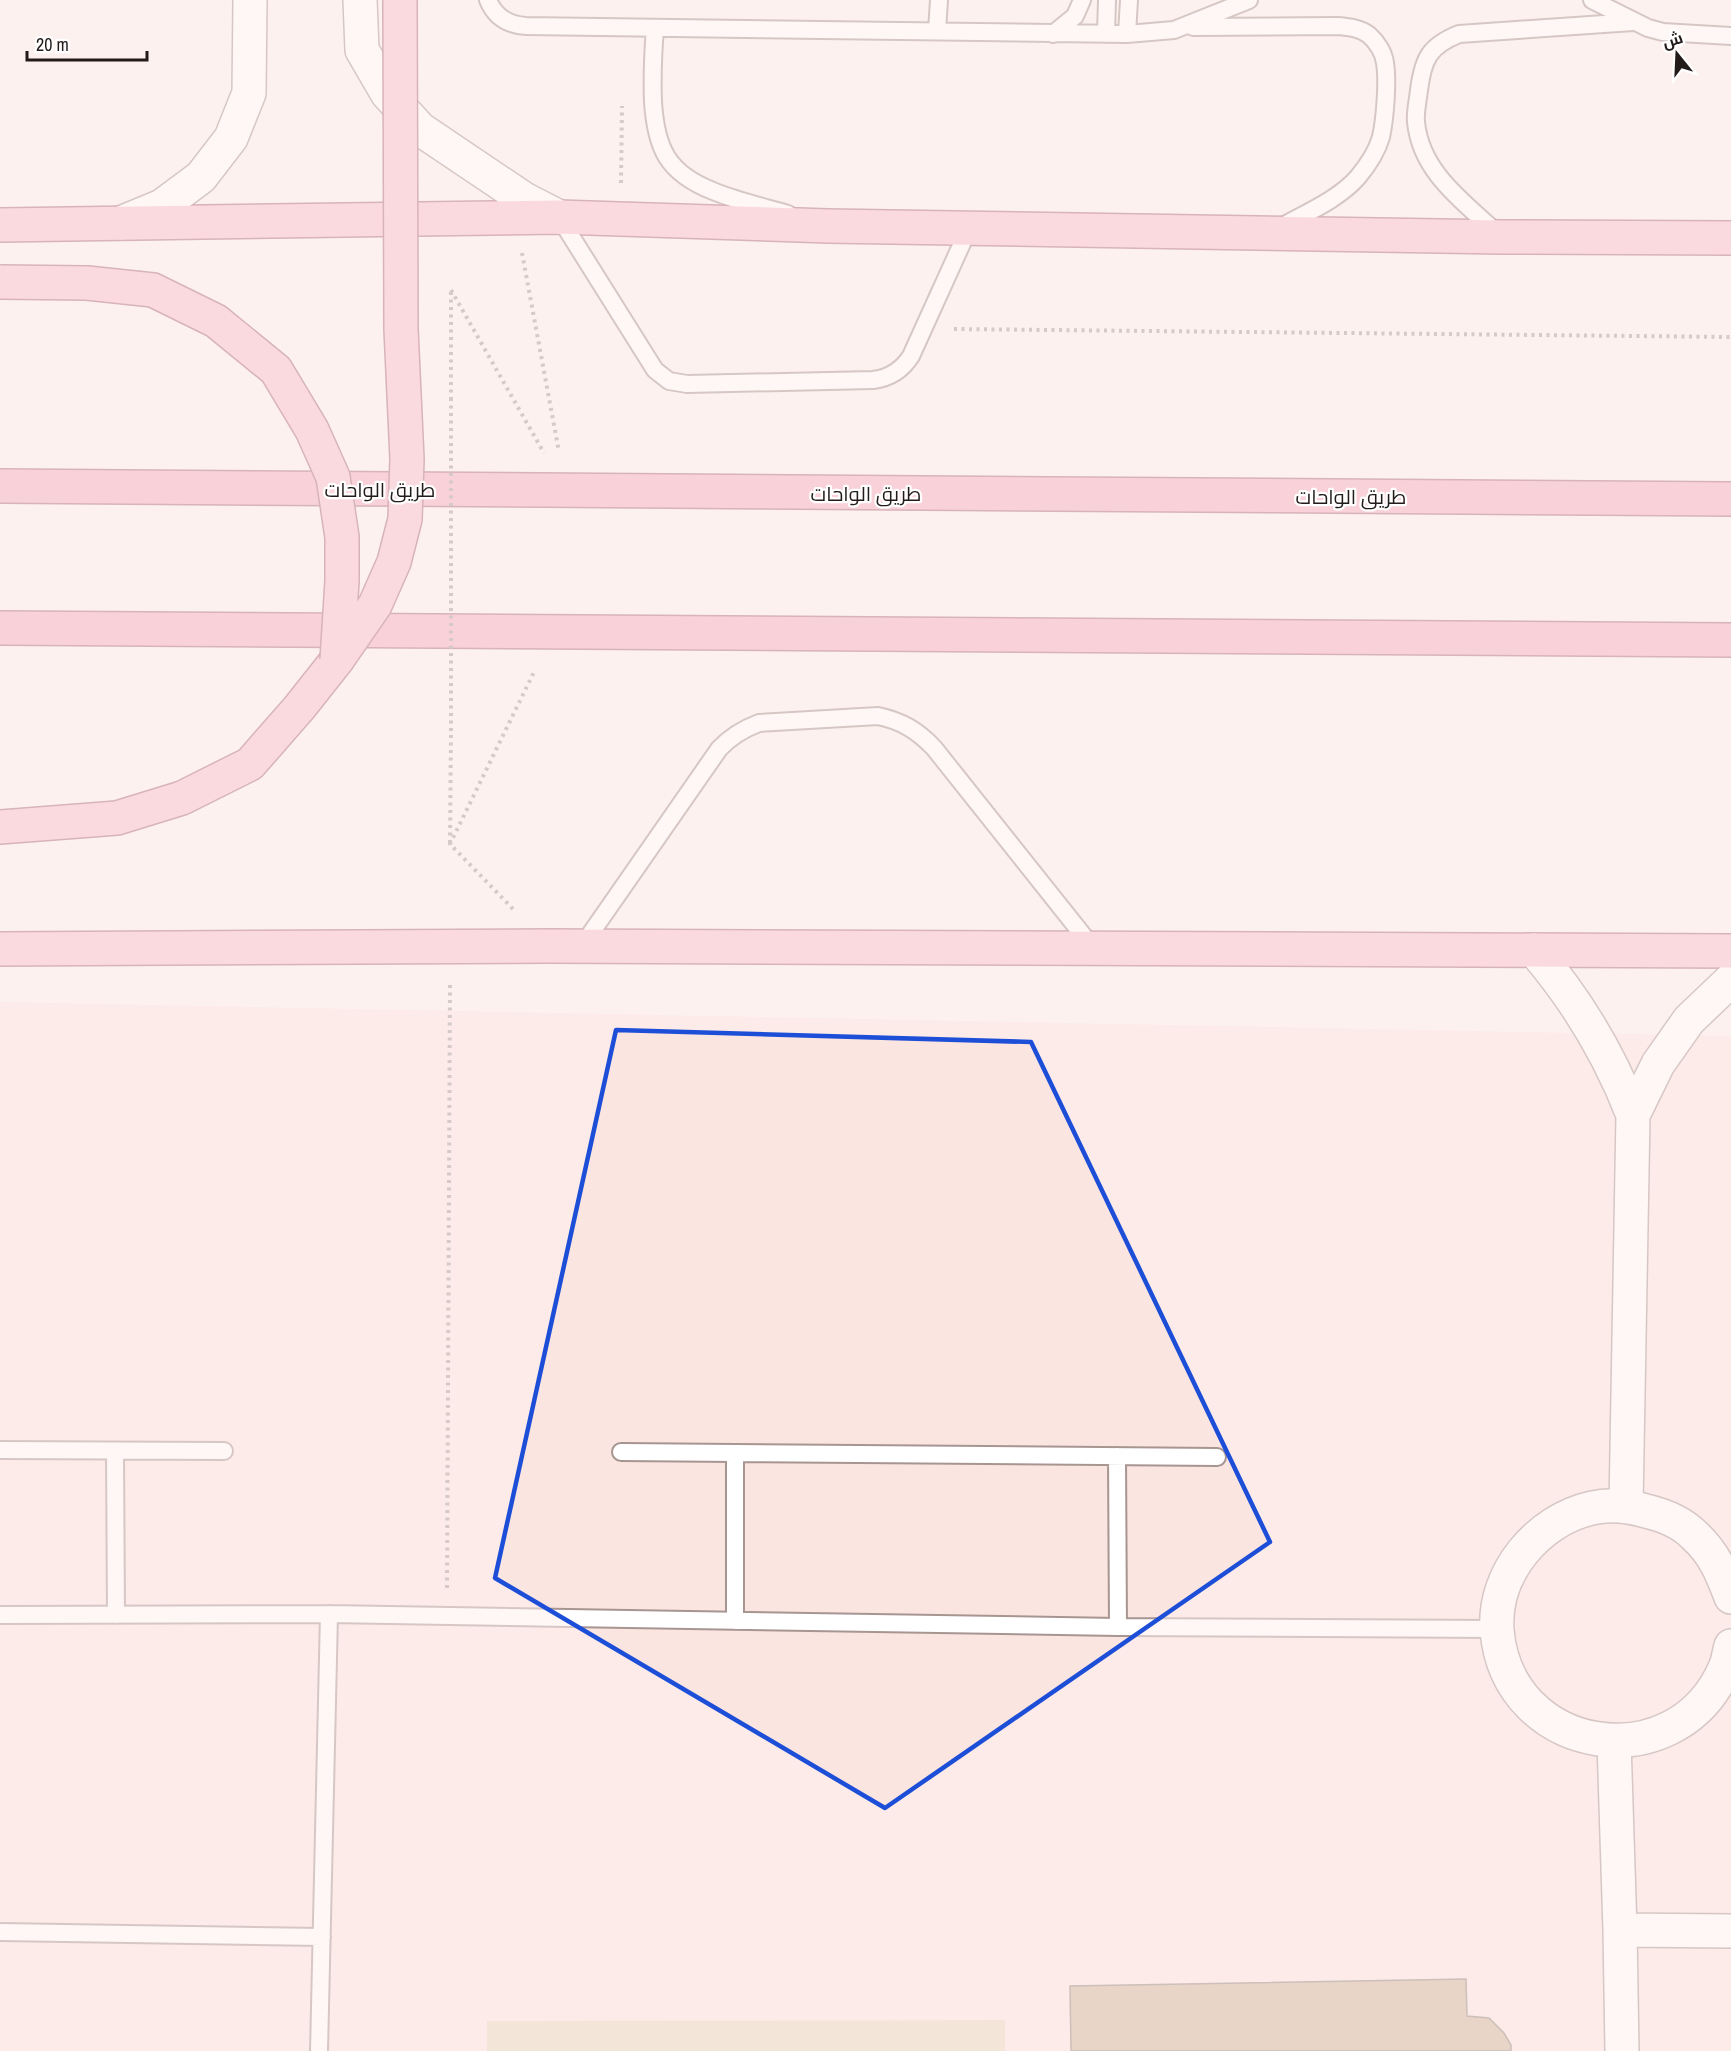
<svg xmlns="http://www.w3.org/2000/svg" width="1731" height="2051" font-family="'Archivo Narrow',Cairo,sans-serif">
<style>
.built{fill:#fbe5e0}
.green{fill:#e7dabe}
.building{fill:#d1b199;stroke:#92847b;stroke-width:1.5}
.lines{fill:none;stroke-linecap:round;stroke-linejoin:round}
.service-casing{stroke:#a79592;stroke-width:20}
.minor-casing{stroke:#a79592;stroke-width:36}
.tertiary-casing{stroke:#a79592;stroke-width:36}
.primary-casing{stroke:#a96a78;stroke-width:36}
.trunk-casing{stroke:#a96a78;stroke-width:36}
.path{stroke:#a59b99;stroke-width:4;stroke-dasharray:3 4.5;stroke-linecap:butt}
.service{stroke:#fff;stroke-width:16}
.minor{stroke:#fff;stroke-width:33}
.tertiary{stroke:#fff;stroke-width:33}
.primary{stroke:#f7bfcd;stroke-width:33}
.trunk{stroke:#f4aabc;stroke-width:33}
.primary-bridge-casing{stroke:#a96a78;stroke-width:36;stroke-linecap:butt}
.path-bridge{stroke:#a59b99;stroke-width:4;stroke-dasharray:3 4.5;stroke-linecap:butt}
.primary-bridge{stroke:#f7bfcd;stroke-width:33}
.marked{fill:none;stroke:#1d4ed8;stroke-width:4.5;stroke-linejoin:round}
.labels{text-anchor:middle;dominant-baseline:central;stroke-width:4.5;stroke-linejoin:round;paint-order:stroke}
.street-label{font-size:20px;fill:#221b1a;stroke:#fff}
</style>
<rect width="100%" height="100%" fill="#fdf1ef"/>
<path class="built" d="M0,1002L1731,1036V2051H0Z"/>
<path class="green" d="M1005,2020V2051H487V2021Z"/>
<path class="building" d="M1466,1979L1467,2016L1489,2018L1504,2033L1511,2045V2051H1071L1070,1986Z"/>
<g class="lines">
<g class="service-casing">
<path id="service" d="M488,0C495,17 508,25 526,26L1127,34L1174,30L1249,0
M1592,0L1648,28L1663,32L1731,36
M1193,27L1338,26C1349,27 1360,28 1369,35C1377,42 1384,53 1385,63C1388,81 1385,119 1381,137C1377,151 1368,165 1358,177C1339,199 1306,213 1281,227
M655,28C653,53 652,77 653,102C656,148 667,173 713,191C737,201 764,207 788,214
M937,31L939,0
M1053,34L1075,16L1082,0
M1106,34L1107,0
M1127,34L1129,0
M559,217L655,370L669,381L687,384L873,380C890,378 902,370 911,356L969,228
M1499,235C1464,202 1421,173 1416,122C1415,112 1418,100 1419,90C1423,59 1429,46 1459,34L1633,22
M582,946L719,749C731,736 743,729 759,723L878,716C902,721 918,731 934,748L1094,949
M0,1450L224,1451
M115,1451L116,1615
M621,1452L1217,1457
M1117,1456L1118,1627
M0,1615L329,1614L1118,1627L1497,1629
M735,1621V1453
M0,1932L322,1937
M319,2051L329,1614"/>
</g>
<g class="minor-casing">
<path id="minor" d="M1534,950C1577,1000 1609,1053 1633,1115L1626,1506
M1633,1115L1658,1064L1689,1020L1731,980
M1731,1597C1722,1573 1714,1553 1694,1535C1682,1523 1663,1515 1646,1511C1629,1506 1610,1504 1592,1508C1538,1520 1493,1573 1497,1630C1507,1755 1676,1782 1725,1668C1728,1662 1729,1653 1731,1646
M1614,1742L1620,1930L1622,2051
M1620,1930L1731,1931"/>
</g>
<g class="tertiary-casing">
<path id="tertiary" d="M360,0L362,50L387,93L420,129L524,199L559,217
M121,223L162,206L201,177L231,138L249,93L250,0"/>
</g>
<g class="primary-casing">
<path id="primary" d="M0,225L559,217L828,226L1502,237L1731,238
M0,827L117,818L182,798L250,764L299,708L337,660
M0,949L549,946L1731,951"/>
</g>
<g class="trunk-casing">
<path id="trunk" d="M0,486L1731,499
M0,628L1731,640"/>
</g>
<path class="path" d="M621,183L622,106
M522,253L559,452
M451,290L544,453
M954,329L1731,337
M451,400V291
M450,843L451,731
M513,909L450,844L535,670
M447,1588L450,983"/>
<use href="#service" class="service"/>
<use href="#minor" class="minor"/>
<use href="#tertiary" class="tertiary"/>
<use href="#primary" class="primary"/>
<use href="#trunk" class="trunk"/>
<g class="primary-bridge-casing">
<path id="primary-bridge" d="M0,282L87,283L153,290L216,321L276,370L312,430L333,477L342,537V581L337,660
M337,660L375,605L394,562L405,519L407,459L401,329L400,0"/>
</g>
<path class="path-bridge" d="M451,731V400"/>
<use href="#primary-bridge" class="primary-bridge"/>
</g>
<path d="M0 0H1731V2051H0ZM616,1030L1031,1042L1270,1542L885,1808L495,1578Z" fill="#fdf1ef" fill-opacity=".55" fill-rule="evenodd"/>
<path class="marked" d="M616,1030L1031,1042L1270,1542L885,1808L495,1578Z"/>
<g class="labels">
<g class="street-label">
<text x="380" y="489">طريق الواحات</text>
<text x="866" y="493">طريق الواحات</text>
<text x="1351" y="496">طريق الواحات</text>
</g>
</g>
<g transform="translate(1677 54) rotate(342)" stroke="#ffffff" stroke-width="4.5" paint-order="stroke">
<path d="M0-4.5L10 22L0 15L-10 22Z" fill="#221b1a"/>
<text y="-9" font-size="16" font-weight="bold" text-anchor="middle" fill="#221b1a">ش</text>
</g>
<path d="M27 51v9h120v-9" fill="none" stroke="#221b1a" stroke-width="3"/>
<text x="36" y="51" font-size="18" fill="#221b1a" stroke="#ffffff" stroke-width="4.5" paint-order="stroke">20 m</text>
</svg>
